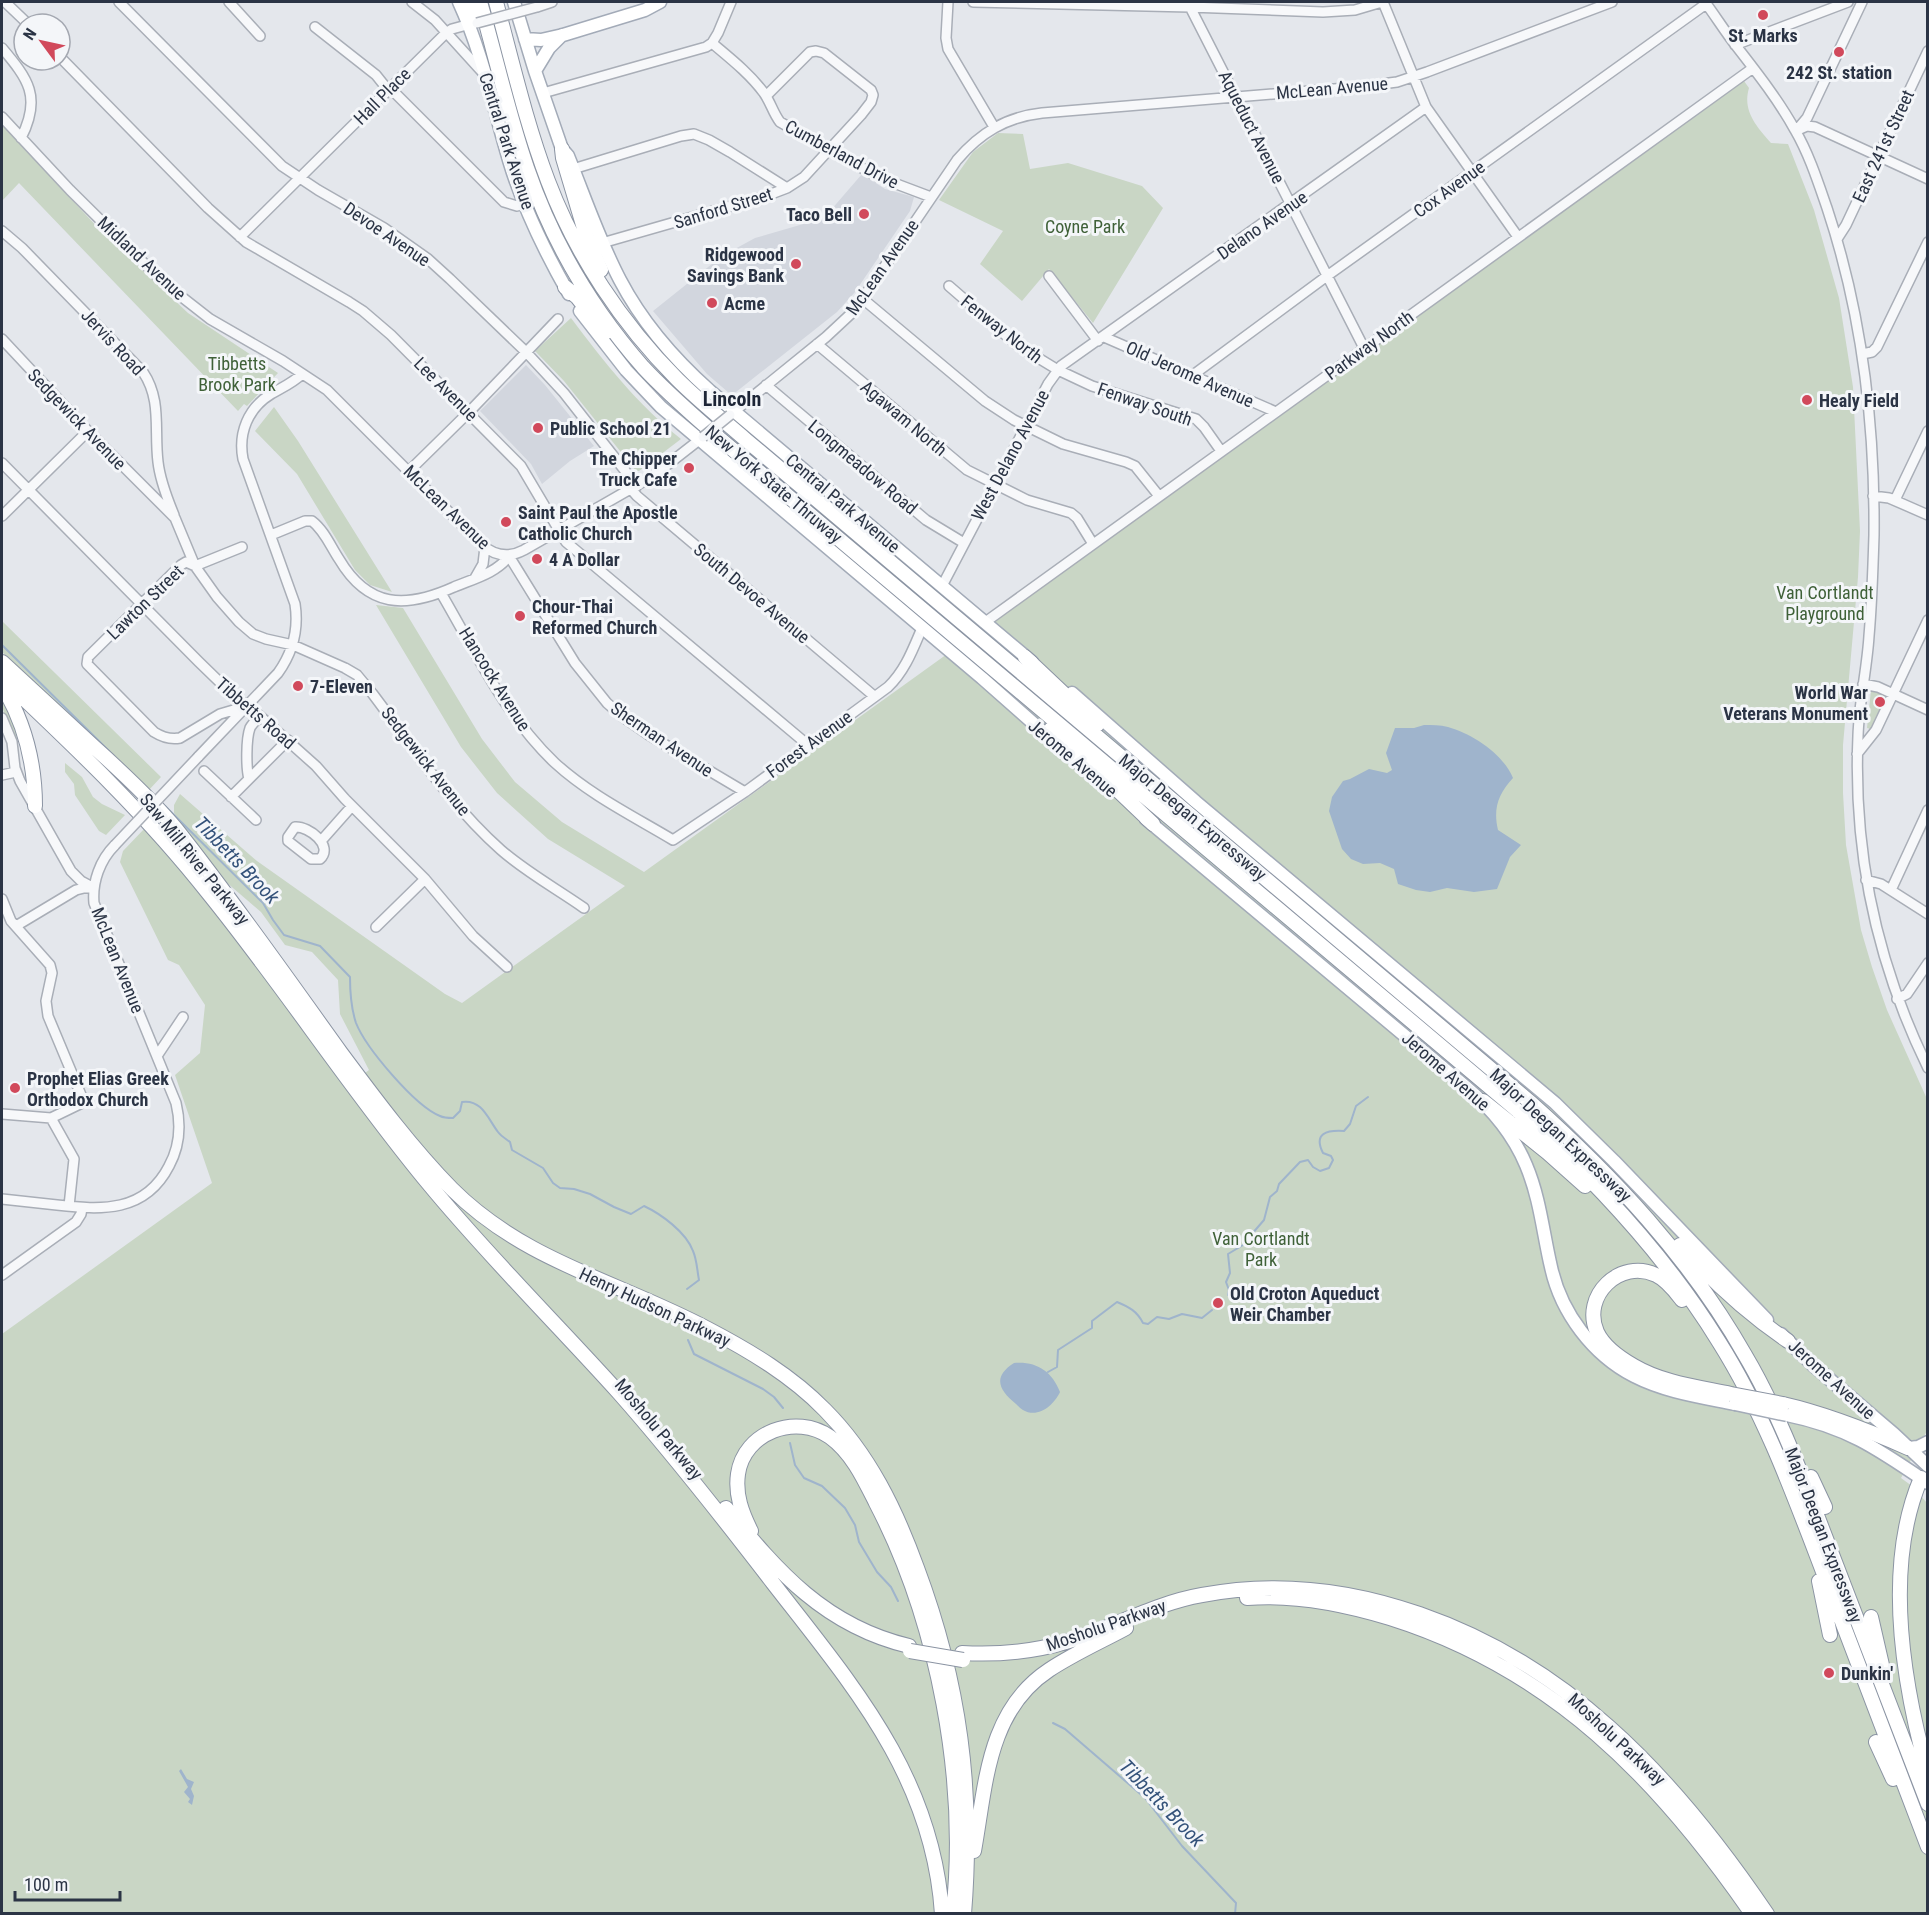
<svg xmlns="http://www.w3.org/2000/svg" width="1929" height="1915" font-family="'Roboto Condensed',sans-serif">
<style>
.built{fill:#d2d6de}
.green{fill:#c9d6c5}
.water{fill:#9fb4cc}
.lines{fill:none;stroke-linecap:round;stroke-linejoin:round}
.stream{stroke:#9fb4cc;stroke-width:2}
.minor-casing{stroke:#a9aeb7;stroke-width:12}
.major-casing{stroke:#a3abb8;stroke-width:15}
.highway-casing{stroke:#8b94a3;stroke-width:16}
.minor{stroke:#f7f8fa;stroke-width:9}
.major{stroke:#fff;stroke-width:12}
.highway{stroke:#fff;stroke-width:14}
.minor-bridge-casing{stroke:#a9aeb7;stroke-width:12;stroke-linecap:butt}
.major-bridge-casing{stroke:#a3abb8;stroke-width:15;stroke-linecap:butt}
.highway-bridge-casing{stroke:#8b94a3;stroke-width:16;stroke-linecap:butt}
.minor-bridge{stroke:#f7f8fa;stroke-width:9}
.major-bridge{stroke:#fff;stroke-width:12}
.highway-bridge{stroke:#fff;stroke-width:14}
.poi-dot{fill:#d1495b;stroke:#f4f6f9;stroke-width:2}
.labels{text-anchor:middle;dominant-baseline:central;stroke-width:6;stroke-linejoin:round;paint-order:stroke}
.poi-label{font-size:18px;font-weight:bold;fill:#2b3445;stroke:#f4f6f9;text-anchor:start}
.street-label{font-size:18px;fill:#2b3445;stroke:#f4f6f9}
.park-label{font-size:18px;fill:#3f6138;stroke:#f4f6f9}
.neighbourhood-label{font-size:20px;font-weight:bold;fill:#1d2536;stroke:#f4f6f9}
.water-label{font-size:20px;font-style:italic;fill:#34527a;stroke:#f4f6f9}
</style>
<rect width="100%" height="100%" fill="#e4e7ec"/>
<path class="built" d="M862,174L885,189L914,197L910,211L855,292L837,312L736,392L729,393L707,374L653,311L722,256L755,238L824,218Z
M526,365L545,385L594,446L570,461L542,484L531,464L480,411Z"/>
<path class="green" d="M1744,81L1749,88C1742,111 1757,127 1771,143L1788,144L1814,210L1839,298L1853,387L1860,531L1858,577L1843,745V793L1846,845L1861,930L1872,967L1887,1010L1927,1099V1431L1901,1478L1912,1486L1927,1503V1913H2V1334L212,1183L175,1075L200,1053L205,1005L179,965L168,960L120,862L123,851L145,828L201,891L346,1087L369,1070L340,1014L338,980L312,952L285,945L261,912L226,882L197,846L174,813V805L180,794L257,861L445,994L462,1003L625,886L548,839L497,793L461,747L376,605L403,608L482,739L515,782L562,822L644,872Z
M2,125L101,231L188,313L278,373L247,406L244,404L238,411L19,183L2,201Z
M998,133L1023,134L1030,169L1068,163L1142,186L1163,208L1093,323L1049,269L1022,301L980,264L1003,231L939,200L973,152Z
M571,318C604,362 638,405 681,439L639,471H636L564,381L535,351Z
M274,407L298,441L392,592L370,585L355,570L297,474L255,431Z
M2,621L161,777L149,790L2,652Z
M1871,690L1890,696L1874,730L1867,728Z
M2,700L15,726L19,753C14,736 2,717 2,700Z
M65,763L82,777L93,797L102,804L125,815L106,835L99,831L75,795L74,784L65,772Z"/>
<path class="water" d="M1424,725C1432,725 1440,725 1448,727C1473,734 1503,754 1513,778C1498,794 1493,809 1498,830L1521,845L1510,857L1497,889L1474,892L1447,888L1430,892L1416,890L1398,884L1394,869L1380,863L1363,864L1351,859L1342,849L1329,811L1332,797L1343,781L1350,779L1369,769L1387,773L1392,770L1386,753L1395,728H1414Z
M1014,1363C1036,1361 1052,1371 1060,1392C1054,1405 1038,1419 1023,1410C1021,1409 1017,1405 1016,1404C999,1390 992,1377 1014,1363Z
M181,1769L187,1779L194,1782L191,1789L194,1796L192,1805L188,1802L190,1799L184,1792L188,1787L179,1771Z"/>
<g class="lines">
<path class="stream" d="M2,645L114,756
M165,806L263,903L273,920L284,935L320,946L350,977C350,993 351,1008 356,1023C366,1048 415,1106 440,1116C444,1118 449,1118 453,1118L460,1111L462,1102C482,1099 488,1119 498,1132C501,1136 506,1139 510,1142L512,1150L543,1168L553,1183L560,1188L574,1189L590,1194L614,1207L631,1214L644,1206C661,1214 686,1232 693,1251C697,1260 697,1270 699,1280L687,1289
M1228,1295L1229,1290L1226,1282L1230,1273L1228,1254L1248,1242L1251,1235L1264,1220L1270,1197L1277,1191L1279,1184L1300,1162L1308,1160L1313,1167L1320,1171L1329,1168L1333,1160L1331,1156L1323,1153C1313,1133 1327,1130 1344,1131L1350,1124L1356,1106L1368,1097
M688,1340L694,1354L763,1389L774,1397L783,1408
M1048,1372L1057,1367L1058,1350L1092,1328V1321L1117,1302C1129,1307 1137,1311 1143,1323L1148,1324L1157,1317L1169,1319L1182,1314L1202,1318L1212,1310
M790,1443L795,1465L804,1478L822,1486L845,1508L855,1525L859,1542L877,1572L891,1587L898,1601
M1053,1723L1065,1729L1145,1798L1182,1846L1236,1903L1235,1914"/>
<g class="minor-casing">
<path id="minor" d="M5,2L28,24
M119,2L282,166L318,190L384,228L428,259L450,279L526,352L564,393L637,486
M229,2L260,36
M412,2L435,20L484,74
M948,2L946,38L948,49L994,127
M973,2L1190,7L1323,12L1355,10L1382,2
M1383,2L1426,107L1518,237
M1705,2C1716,17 1726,33 1737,47C1758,74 1779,101 1795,130C1809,154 1818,182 1827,208C1862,313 1875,425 1874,535C1873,568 1872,602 1869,636C1867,669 1859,702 1858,736C1853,852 1877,964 1928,1068
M1188,3L1364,348
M537,7L552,2
M315,27L376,75L388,90
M712,43C731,59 750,74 764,93C771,103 773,113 780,122L878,177L931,197
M712,43L718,33L731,2
M1735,45L1848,2
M2,48C28,79 42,97 21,138
M60,57L208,208L246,242L349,302L363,311L391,335L521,466L566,542L808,745
M390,88L504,202L517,206L525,203
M543,93L706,47L712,43
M2,117L70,190L164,283L210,319L283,361L327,390L482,545C495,556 509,558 524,550L653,476L703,437
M1798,130L1807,126L1815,127L1928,179
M1796,131L1807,118L1862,2
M573,169L681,136L694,134L709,140L730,152L787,188
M2,231L22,248L143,372C162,400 154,430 158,462C160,480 167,498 174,515
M240,237L446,33L452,29L474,23
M1837,239L1846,225L1928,51
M602,243L766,196L787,188L804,177L861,115L871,102L873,95L871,90L824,53L816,51L810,52L766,96
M1049,276L1098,341
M949,286L1017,345L1058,370L1092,386L1196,419L1204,427L1221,451
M863,299L985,401L1014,420L1063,444L1126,462L1135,466L1159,496
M1104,337L1276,412
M2,339L88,431L175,518L195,566L217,597L239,622L253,634L266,639L293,645L345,668L357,675L372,693C413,747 450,805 501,850C526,872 557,889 584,908
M817,344L967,470L1027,500L1071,513L1077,518L1093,544
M1862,354L1872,352L1877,347L1928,242
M1193,375L1327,276L1706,4
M766,385L926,520L964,543
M731,414L826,337L855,310L957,160C980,133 1006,117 1042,113L1358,87L1397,82L1427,72L1612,2
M2,463L199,662L234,696L260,716L316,766L345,799L425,879L473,936L507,967
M409,471L469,412L558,319
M631,489L637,496L874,696
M1873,496L1889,498L1928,515
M1895,500L1928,431
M2,516L88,431
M271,535L305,521H312C324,530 331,547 339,559C368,608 405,609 454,587C473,579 497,573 509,556L575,663L607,703L623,717L649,735L745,792
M242,547L195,566L186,562L181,565L88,657L87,664L154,732C162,737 170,740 180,738L220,714L247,706
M475,578L483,564L485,547
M942,586L1048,384L1061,366L1426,107
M441,593C475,651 505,716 555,763C590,795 633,816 673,840L745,792L888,687C905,671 913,649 922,628
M984,623L1753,68
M1863,684L1878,687L1928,710
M2,718L12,742L15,768L20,781L71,871L81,881L94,888
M1857,754L1876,730L1928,620
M198,757L278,673C293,652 299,630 295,604L243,459C238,433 248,408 271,394C281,388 293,383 302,374
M204,771L256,820
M2,775L16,772
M249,779C246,768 246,739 250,728C252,724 256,720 260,716
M231,797L288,740
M295,827C309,826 334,846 320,859H311L288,841V837Z
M321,841L352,806
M1866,880L1881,884L1928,914
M1891,890L1928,810
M2,899L11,921L50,965L52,973L46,1001L48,1016L84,1102L51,1118L2,1114
M16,926L76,890L84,888H92
M376,927L425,879
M1897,999L1907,994L1928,963
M157,1056L183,1017
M51,1118L74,1159L69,1206
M2,1199C20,1201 38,1203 57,1205C101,1210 145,1213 169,1166C180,1146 181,1124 176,1103L94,903C92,882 100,860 115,845
M2,1275L76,1222L81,1214L82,1208"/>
</g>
<g class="major-casing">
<path id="major" d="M459,2C482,52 493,106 509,160C523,207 545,252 569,294
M514,2L535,71L562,149L568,156C585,198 599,240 620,280C642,322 674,359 710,391L1032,662
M525,39L541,40L563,35L645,10L660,2
M535,71L549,48L562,35
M580,311L626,370L661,407L982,678L1102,784
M1072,693L1196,802L1555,1103L1614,1161L1767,1320
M1146,819L1466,1087C1492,1109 1513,1134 1526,1165C1540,1198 1543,1233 1551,1267C1561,1313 1593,1355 1634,1376C1665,1392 1701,1397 1735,1404
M1781,1334L1814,1366L1894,1434L1928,1466
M1787,1415C1847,1427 1878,1449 1928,1483
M1908,1448L1918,1447L1928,1442"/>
</g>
<g class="highway-casing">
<path id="highway" d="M467,2L470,14V24
M480,2C496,57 508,113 527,168C552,241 592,309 643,367C667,393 693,415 719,438L1518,1111C1594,1179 1665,1254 1719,1342C1765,1415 1794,1496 1825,1577C1859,1667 1893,1757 1928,1847
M496,2C512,61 526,123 548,181C576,255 622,324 677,379C699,401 723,420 746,440L1530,1102C1613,1176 1690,1258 1745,1355C1767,1392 1784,1431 1800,1471L1928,1804
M562,149L563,158L586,235L601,270
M565,287L577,297L605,333
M1025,657L1097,725
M2,662C32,690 63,718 94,747C123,773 152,800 177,830C234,902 287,978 341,1053C376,1100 411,1147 452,1189C525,1262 620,1282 708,1329C750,1351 792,1376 825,1410C869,1454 896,1510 917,1568C960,1683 974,1791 964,1914
M2,678C75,747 147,815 209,894C285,988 351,1090 428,1183C488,1256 556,1323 619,1393C673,1454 723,1518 773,1583C853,1686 933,1777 942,1914
M2,685C25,723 35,762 35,806
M1051,729L1108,781L1153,824
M1483,1101L1548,1153L1585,1186
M1680,1245C1713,1282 1748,1314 1788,1341
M1682,1300C1675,1291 1667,1280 1656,1275C1620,1258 1581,1296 1597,1332C1604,1347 1620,1358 1634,1366C1663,1383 1698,1387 1731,1394
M1783,1404C1827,1414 1867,1430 1908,1448
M1811,1477L1825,1507
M1921,1478C1883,1567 1903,1684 1928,1774
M726,1508C778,1572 825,1626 909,1646
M751,1531C742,1513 735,1495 738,1474C744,1432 796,1413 830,1437C852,1453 864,1479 876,1503C938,1622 968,1781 953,1914
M1819,1581L1830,1635
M1247,1598C1295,1594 1344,1604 1390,1618C1552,1669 1658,1778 1752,1914
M1871,1617L1882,1665
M962,1653C998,1655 1034,1652 1069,1641C1114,1627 1156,1603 1202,1595C1348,1567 1501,1630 1609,1727C1670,1781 1721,1846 1767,1914
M1876,1742L1893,1779
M974,1851C986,1785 987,1711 1049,1670C1073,1654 1100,1642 1126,1628"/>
</g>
<use href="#minor" class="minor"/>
<use href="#major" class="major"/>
<use href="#highway" class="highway"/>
<g class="minor-bridge-casing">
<path id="minor-bridge" d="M477,23L537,7
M703,437L730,415
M115,845L198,757"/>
</g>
<g class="major-bridge-casing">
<path id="major-bridge" d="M1735,1404L1787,1415"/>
</g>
<g class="highway-bridge-casing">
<path id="highway-bridge" d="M1731,1394L1783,1404
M910,1651L963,1660"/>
</g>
<use href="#minor-bridge" class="minor-bridge"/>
<use href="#major-bridge" class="major-bridge"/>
<use href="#highway-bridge" class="highway-bridge"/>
</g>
<g class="poi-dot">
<circle cx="1763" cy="15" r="6"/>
<circle cx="1839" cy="52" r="6"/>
<circle cx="864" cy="214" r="6"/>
<circle cx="796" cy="264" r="6"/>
<circle cx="712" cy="303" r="6"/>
<circle cx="1807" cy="400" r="6"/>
<circle cx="538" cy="428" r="6"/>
<circle cx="689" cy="468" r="6"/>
<circle cx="506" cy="522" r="6"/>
<circle cx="537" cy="559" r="6"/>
<circle cx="520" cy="616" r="6"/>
<circle cx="298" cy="686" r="6"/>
<circle cx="1880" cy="702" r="6"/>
<circle cx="15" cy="1088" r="6"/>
<circle cx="1218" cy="1303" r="6"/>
<circle cx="1829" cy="1673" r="6"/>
</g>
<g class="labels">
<g class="poi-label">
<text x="1763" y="35" text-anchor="middle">St. Marks</text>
<text x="1839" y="72" text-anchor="middle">242 St. station</text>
<text x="852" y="214" text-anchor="end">Taco Bell</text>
<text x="784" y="254" text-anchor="end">Ridgewood<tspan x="784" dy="21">Savings Bank</tspan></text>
<text x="724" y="303">Acme</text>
<text x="1819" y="400">Healy Field</text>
<text x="550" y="428">Public School 21</text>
<text x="677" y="458" text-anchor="end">The Chipper<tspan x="677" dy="21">Truck Cafe</tspan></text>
<text x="518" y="512">Saint Paul the Apostle<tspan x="518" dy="21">Catholic Church</tspan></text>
<text x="549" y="559">4 A Dollar</text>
<text x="532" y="606">Chour-Thai<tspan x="532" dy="21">Reformed Church</tspan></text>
<text x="310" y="686">7-Eleven</text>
<text x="1868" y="692" text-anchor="end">World War<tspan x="1868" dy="21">Veterans Monument</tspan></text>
<text x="27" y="1078">Prophet Elias Greek<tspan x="27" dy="21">Orthodox Church</tspan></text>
<text x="1230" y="1293">Old Croton Aqueduct<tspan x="1230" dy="21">Weir Chamber</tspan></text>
<text x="1841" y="1673">Dunkin'</text>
</g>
<g class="street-label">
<text transform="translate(1332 88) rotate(-5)">McLean Avenue</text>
<text transform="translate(382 96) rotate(-45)">Hall Place</text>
<text transform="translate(1252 127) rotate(63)">Aqueduct Avenue</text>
<text transform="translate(507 141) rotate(72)">Central Park Avenue</text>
<text transform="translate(1883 146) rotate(-65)">East 241st Street</text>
<text transform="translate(842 154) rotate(28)">Cumberland Drive</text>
<text transform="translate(1449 189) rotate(-36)">Cox Avenue</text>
<text transform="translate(723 208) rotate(-17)">Sanford Street</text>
<text transform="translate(1262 225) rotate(-35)">Delano Avenue</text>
<text transform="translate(387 234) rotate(34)">Devoe Avenue</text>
<text transform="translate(142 258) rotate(43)">Midland Avenue</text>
<text transform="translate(882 267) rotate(-55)">McLean Avenue</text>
<text transform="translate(1002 329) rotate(38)">Fenway North</text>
<text transform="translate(113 342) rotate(47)">Jervis Road</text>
<text transform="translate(1369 345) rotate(-36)">Parkway North</text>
<text transform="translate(1190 374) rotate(24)">Old Jerome Avenue</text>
<text transform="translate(446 389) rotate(45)">Lee Avenue</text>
<text transform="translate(1145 404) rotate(19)">Fenway South</text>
<text transform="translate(904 418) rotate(40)">Agawam North</text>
<text transform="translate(77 419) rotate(46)">Sedgewick Avenue</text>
<text transform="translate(1010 455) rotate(-62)">West Delano Avenue</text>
<text transform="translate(863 467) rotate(40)">Longmeadow Road</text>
<text transform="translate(774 484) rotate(40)">New York State Thruway</text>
<text transform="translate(843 503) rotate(40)">Central Park Avenue</text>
<text transform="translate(447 507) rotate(44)">McLean Avenue</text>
<text transform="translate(752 593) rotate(40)">South Devoe Avenue</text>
<text transform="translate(145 602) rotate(-44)">Lawton Street</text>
<text transform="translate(495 679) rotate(58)">Hancock Avenue</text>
<text transform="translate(256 713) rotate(41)">Tibbetts Road</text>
<text transform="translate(662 739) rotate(34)">Sherman Avenue</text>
<text transform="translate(809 744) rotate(-36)">Forest Avenue</text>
<text transform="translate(1073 758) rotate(40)">Jerome Avenue</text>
<text transform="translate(426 761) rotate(52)">Sedgewick Avenue</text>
<text transform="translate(1193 817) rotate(40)">Major Deegan Expressway</text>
<text transform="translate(195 859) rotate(51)">Saw Mill River Parkway</text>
<text transform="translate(118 960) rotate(68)">McLean Avenue</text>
<text transform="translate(1446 1071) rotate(41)">Jerome Avenue</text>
<text transform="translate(1561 1135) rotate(43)">Major Deegan Expressway</text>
<text transform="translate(655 1307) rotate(25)">Henry Hudson Parkway</text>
<text transform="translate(1832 1379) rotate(42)">Jerome Avenue</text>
<text transform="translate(659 1429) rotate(50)">Mosholu Parkway</text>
<text transform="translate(1824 1535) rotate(69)">Major Deegan Expressway</text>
<text transform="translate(1106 1625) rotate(-19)">Mosholu Parkway</text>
<text transform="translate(1617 1739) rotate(43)">Mosholu Parkway</text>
</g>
<g class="park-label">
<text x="1085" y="226">Coyne Park</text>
<text x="237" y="363">Tibbetts<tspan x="237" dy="21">Brook Park</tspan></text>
<text x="1825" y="592">Van Cortlandt<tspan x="1825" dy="21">Playground</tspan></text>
<text x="1261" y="1238">Van Cortlandt<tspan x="1261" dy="21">Park</tspan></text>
</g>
<g class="neighbourhood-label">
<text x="732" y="399">Lincoln</text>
</g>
<g class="water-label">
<text transform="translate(237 860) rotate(46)">Tibbetts Brook</text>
<text transform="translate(1162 1803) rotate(46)">Tibbetts Brook</text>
</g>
</g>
<rect width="1929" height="1915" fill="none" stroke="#2b3445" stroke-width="6"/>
<g transform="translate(42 42) rotate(303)"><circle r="28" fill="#f4f6f9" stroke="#a4a8b1" stroke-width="1.5"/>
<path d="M0-4.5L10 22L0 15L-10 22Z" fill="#d1495b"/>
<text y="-9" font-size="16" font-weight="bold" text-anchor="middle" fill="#2b3445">N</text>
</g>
<path d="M15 1891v9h105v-9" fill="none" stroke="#2b3445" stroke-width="3"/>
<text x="24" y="1891" font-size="18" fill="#2b3445" stroke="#f4f6f9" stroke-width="4.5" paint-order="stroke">100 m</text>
</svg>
